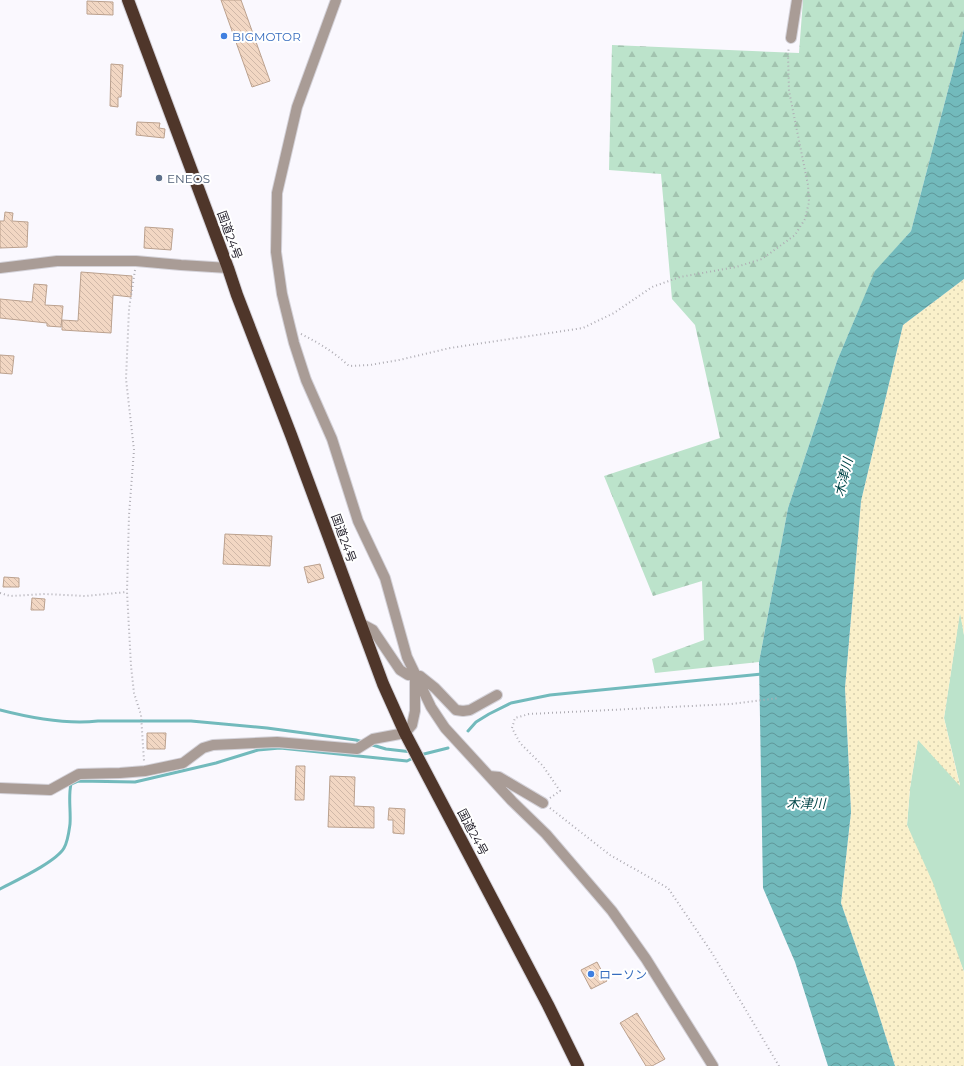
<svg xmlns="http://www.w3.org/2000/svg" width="964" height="1066" font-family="Montserrat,'Noto Sans JP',sans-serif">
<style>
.green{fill:#bce3cb}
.forest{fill:url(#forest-firs)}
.sand{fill:url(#sand-dots)}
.water{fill:url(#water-waves)}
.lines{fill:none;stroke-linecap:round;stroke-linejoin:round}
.stream{stroke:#72babc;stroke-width:3}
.building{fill:url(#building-back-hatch);stroke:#bba18e}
.street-casing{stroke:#d4d2d9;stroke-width:12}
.highway-casing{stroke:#d4d2d9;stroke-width:14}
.path{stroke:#afadb4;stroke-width:2;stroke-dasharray:1 3;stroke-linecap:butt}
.street{stroke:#a99c96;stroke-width:10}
.highway{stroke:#4f362a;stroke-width:12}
.shop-dot{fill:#3f7fe0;stroke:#fff;stroke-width:1.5}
.service-dot{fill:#5c6f8a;stroke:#fff;stroke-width:1.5}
.labels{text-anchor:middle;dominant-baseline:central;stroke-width:4;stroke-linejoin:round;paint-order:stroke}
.shop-label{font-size:12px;fill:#366cbe;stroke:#fff;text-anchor:start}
.service-label{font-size:12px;fill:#4e5e75;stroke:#fff;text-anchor:start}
.street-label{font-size:12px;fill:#282530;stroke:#fff}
.water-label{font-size:13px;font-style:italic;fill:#004648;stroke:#fff}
</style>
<defs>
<pattern id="forest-firs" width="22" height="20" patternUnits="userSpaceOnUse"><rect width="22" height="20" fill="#bce3cb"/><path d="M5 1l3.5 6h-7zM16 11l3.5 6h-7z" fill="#a2c3af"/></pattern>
<pattern id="sand-dots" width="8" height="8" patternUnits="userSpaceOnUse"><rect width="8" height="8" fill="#faf0ca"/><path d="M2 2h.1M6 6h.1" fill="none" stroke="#d6ceae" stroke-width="1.8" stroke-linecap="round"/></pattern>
<pattern id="water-waves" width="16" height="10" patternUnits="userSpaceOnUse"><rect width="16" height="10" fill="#72babc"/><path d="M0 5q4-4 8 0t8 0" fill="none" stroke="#5e9799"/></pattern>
<pattern id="building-back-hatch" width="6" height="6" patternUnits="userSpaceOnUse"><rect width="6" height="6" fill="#f2d7c3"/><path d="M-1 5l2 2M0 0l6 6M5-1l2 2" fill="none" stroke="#d0b8a8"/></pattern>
</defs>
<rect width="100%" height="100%" fill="#faf8fe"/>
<path class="green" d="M960,611L964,635V972L907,825L910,788L918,739L960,785L944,718Z"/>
<path class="forest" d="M803,0H964V29L911,231L875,272L837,361L788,508L759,662L655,673L652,659L704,640L702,581L653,596L604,476L720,438L695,325L672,299L661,174L609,170L612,45L799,53Z"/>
<path class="sand" d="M964,279V635L960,613L944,718L960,786L918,740L910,788L907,825L933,883L964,972V1066H895L873,996L841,903L851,812L845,688L861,501L903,325Z"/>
<path class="water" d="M964,29V279L903,325L861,501L845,688L851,812L841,903L873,996L895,1066H828L795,962L763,888L759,662L788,508L837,361L875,271L911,231Z"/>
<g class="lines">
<path class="stream" d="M0,710C31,718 66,725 98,721H191L267,728L356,740L363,742
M468,731L476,722L489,714L511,703L550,695L762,674
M369,744L386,749L412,752
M420,755L448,748
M0,889C15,881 56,862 64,848C68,841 69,831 70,824C71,810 68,797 71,784L78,781L135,782L216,763L258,750L280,748L407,761L415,757"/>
</g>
<path class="building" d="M221,0H241L270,81L252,87Z
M87,1L113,2V15L87,14Z
M111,64L123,65L121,97H118V107L110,106Z
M137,122L160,123L159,128L165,129L164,138L136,135Z
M5,212L13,213L12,221L28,222L27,247L0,248V221H4Z
M145,227L173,229L171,250L144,248Z
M81,272L132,276L131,297L113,295L111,333L62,330V320L78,321Z
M34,284L47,285L45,305L63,306L61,327L47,326V323L0,318V299L32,302Z
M0,355L14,356L12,374L0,373Z
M225,534L272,536L270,566L223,564Z
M320,564L324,578L308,583L304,567Z
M4,577L19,578V587H3Z
M32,598L45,599L44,610H31Z
M147,733H166L165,749H147Z
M296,766H305L304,800H295Z
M330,776L355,777L354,806L374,807V828L328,827Z
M389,808L405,809L404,834L393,833V820H388Z
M597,962L607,981L591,989L581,970Z
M637,1013L665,1059L652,1066H646L620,1023Z"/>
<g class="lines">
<g class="street-casing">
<path id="street" d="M336,0L297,107L277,193L276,252L282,294L294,343L306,380L332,439L358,521L385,578L407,657L431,707L445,728L512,801L546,834L612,911L646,959L713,1066
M791,38L797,0
M0,268L57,261H136L181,265L228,268
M360,623L373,630L400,670L408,675L420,676L435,688L456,710L463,711L470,710L497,695
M489,776L499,777L543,803
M0,788L50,790L79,774L120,773L145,771L183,763L203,748L213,745L277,742L357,749L373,739L405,733L412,725L415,711V679"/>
</g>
<g class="highway-casing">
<path id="highway" d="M128,0L228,268L237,295L291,435L383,684L405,733L548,1005L578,1066"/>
</g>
<path class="path" d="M135,270L129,309L126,379L134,450L129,515L127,592L131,666L134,693L141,715L144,761
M301,334C319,343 334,352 349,366L370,365L399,360L450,348L583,328L614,313L652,287L680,277L736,267L762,259L795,235L805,219L809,202L808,185L789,91L788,53L789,47
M0,593L10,596L45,594L85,596L127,592
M550,798L560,791L543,766L520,743L512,728L515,718L529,714L731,704L779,698
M550,808L610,855L668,888L712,953L779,1066"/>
<use href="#street" class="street"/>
<use href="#highway" class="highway"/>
</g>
<g class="shop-dot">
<circle cx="224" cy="36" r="4"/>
<circle cx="591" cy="974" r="4"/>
</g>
<circle class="service-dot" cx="159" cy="178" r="4"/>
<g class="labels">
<g class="shop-label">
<text x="232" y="36">BIGMOTOR</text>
<text x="599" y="974">ローソン</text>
</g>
<g class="service-label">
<text x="167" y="178">ENEOS</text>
</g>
<g class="street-label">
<text transform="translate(230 235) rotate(70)">国道24号</text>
<text transform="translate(344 538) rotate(70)">国道24号</text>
<text transform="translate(473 832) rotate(62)">国道24号</text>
</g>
<g class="water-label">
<text transform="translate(843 477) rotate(-76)">木津川</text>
<text x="806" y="803">木津川</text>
</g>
</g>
</svg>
